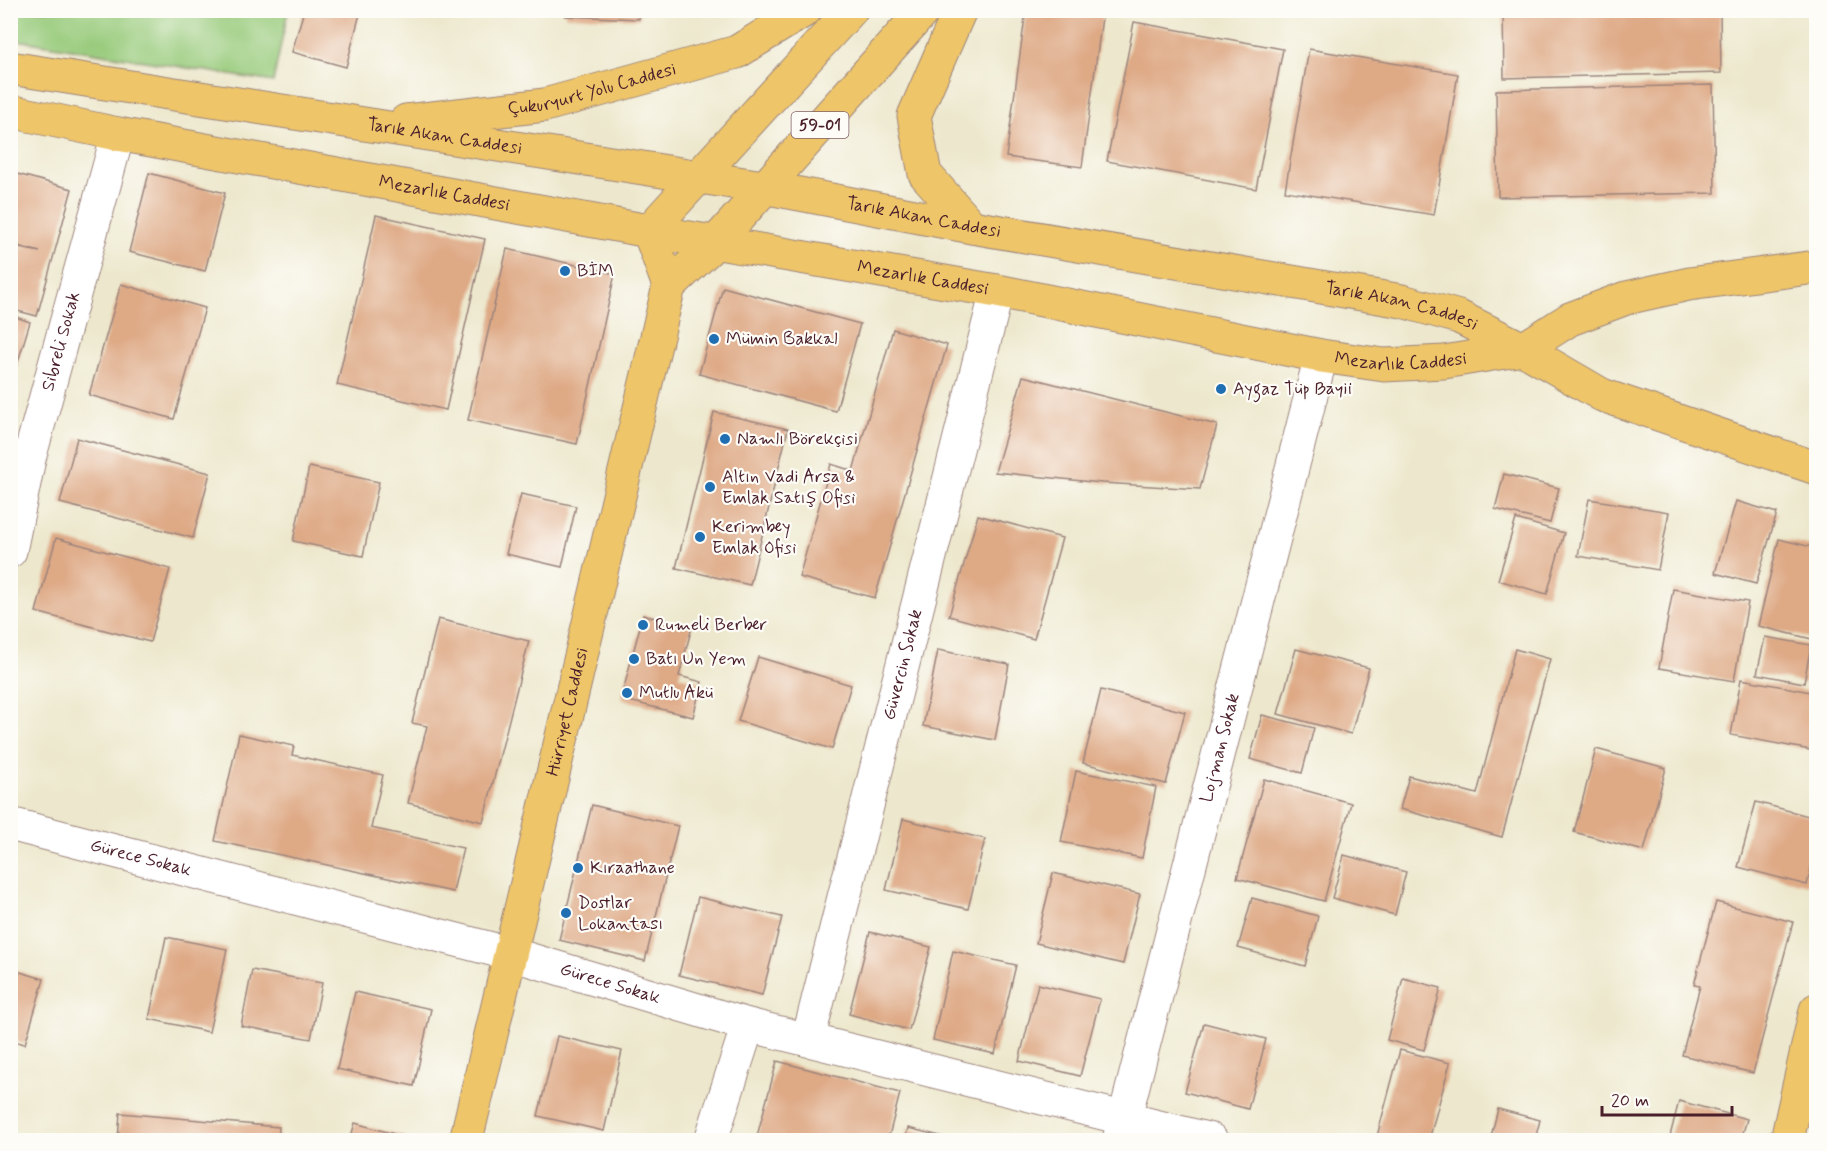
<svg xmlns="http://www.w3.org/2000/svg" width="1827" height="1151" font-family="Mynerve,sans-serif">
<style>
.green{fill:#98cb7b;stroke:#717553;stroke-width:1.5}
.building{fill:#dea985}
.lines{fill:none;stroke-linecap:round;stroke-linejoin:round}
.minor-casing{stroke:#9c847c;stroke-width:35}
.major-casing{stroke:#9c847c;stroke-width:35}
.minor{stroke:#fff;stroke-width:33}
.major{stroke:#eec569;stroke-width:33}
.poi-dot{fill:#1f6fb2;stroke:#fdfcf7;stroke-width:2}
.labels{text-anchor:middle;dominant-baseline:central;stroke-width:4.5;stroke-linejoin:round;paint-order:stroke}
.shield{fill:#fdfcf7;stroke:#806168;stroke-width:1.5}
.shield-label{font-size:16px;font-weight:bold;fill:#4a1f2b}
.street-label{font-size:18px;fill:#4a1f2b;stroke:#fdfcf7}
.poi-label{font-size:18px;fill:#4a1f2b;stroke:#fdfcf7;text-anchor:start}
</style>
<rect width="100%" height="100%" fill="#fdfcf7"/>
<filter id="ink" filterUnits="userSpaceOnUse"><feTurbulence type="fractalNoise" baseFrequency=".0167" numOctaves="2"/><feDisplacementMap in="SourceGraphic" scale="12" xChannelSelector="R" yChannelSelector="G"/><feConvolveMatrix kernelMatrix="1 2 1 2 8 2 1 2 1" color-interpolation-filters="sRGB"/></filter>
<filter id="wash" filterUnits="userSpaceOnUse"><feTurbulence type="fractalNoise" baseFrequency=".008" numOctaves="4" result="noise"/><feDisplacementMap in="SourceGraphic" scale="24" xChannelSelector="R" yChannelSelector="G"/><feGaussianBlur stdDeviation="1.35" result="paint"/><feColorMatrix in="noise" values="0 0 0 0 0 0 0 0 0 0 0 0 0 0 0 0 0 1.4 0 .05"/><feComposite in="paint" operator="in"/></filter>
<g filter="url(#wash)">
<rect width="100%" height="100%" fill="#ede8cd"/>
<path class="green" d="M10,11L11,10L288,11L273,82L11,39Z"/>
<g id="blocks">
<path class="building" d="M304,10H361L346,67L292,52Z
M565,10H640L639,19L565,16Z
M1026,10H1103L1082,167L1006,157Z
M1503,10H1720L1721,73L1504,78Z
M1134,22L1283,49L1256,189L1107,161Z
M1309,49L1458,74L1434,215L1285,191Z
M1713,85L1715,193L1498,197L1496,90Z
M10,172L72,189L37,316L10,309V246L40,252L10,244Z
M149,173L225,193L205,271L129,252Z
M376,215L485,239L446,410L337,385Z
M507,249L615,274L577,444L468,420Z
M121,284L205,308L174,419L89,395Z
M723,287L860,324L836,411L699,374Z
M10,315L30,322L11,385H10Z
M893,329L947,345L875,598L799,577L831,464L853,471Z
M1023,376L1217,425L1200,489L1102,483L995,472Z
M714,412L788,429L750,585L676,568Z
M77,438L210,473L193,538L60,503Z
M309,467L379,482L363,556L293,541Z
M1504,474L1559,488L1550,523L1495,509Z
M521,494L576,506L562,567L506,554Z
M1589,499L1669,512L1658,570L1578,556Z
M1736,501L1777,513L1756,584L1715,573Z
M978,515L1062,538L1034,639L949,616Z
M1516,519L1564,533L1547,594L1498,580Z
M56,538L170,569L150,642L36,612Z
M1779,539L1816,548V640L1758,626Z
M1673,589L1748,602L1734,681L1659,668Z
M643,615L692,627L679,676L702,682L693,717L621,699Z
M438,619L529,641L483,822L408,803L427,726L412,723Z
M1765,637L1811,645L1804,683L1757,674Z
M1296,649L1369,668L1351,734L1278,714Z
M1515,649L1550,659L1502,837L1400,809L1409,776L1477,794Z
M938,650L1009,664L995,740L923,726Z
M758,657L851,685L832,749L738,721Z
M1741,679L1816,693V751L1731,735Z
M1101,690L1185,712L1166,784L1083,763Z
M1262,715L1314,728L1302,773L1250,759Z
M239,734L294,746L292,755L383,775L371,828L463,848L453,892L215,841Z
M1596,749L1666,768L1644,851L1574,832Z
M1076,771L1156,787L1142,858L1061,842Z
M1264,779L1351,803L1324,901L1237,878Z
M1756,802L1816,818V847L1807,885L1738,867Z
M592,805L678,826L645,961L559,940Z
M903,819L985,839L968,909L886,890Z
M1344,855L1406,872L1395,915L1332,898Z
M1053,873L1140,894L1123,964L1036,943Z
M698,897L782,917L762,995L679,975Z
M1252,898L1318,916L1305,966L1238,948Z
M1716,902L1793,922L1753,1073L1682,1055L1700,986L1694,985Z
M870,932L931,947L909,1030L849,1014Z
M166,937L227,949L209,1032L149,1019Z
M953,951L1016,965L995,1054L933,1040Z
M10,969L44,979L25,1044L10,1040Z
M252,970L322,983L311,1039L241,1026Z
M1403,978L1441,988L1424,1050L1387,1040Z
M1038,984L1100,999L1080,1076L1019,1061Z
M355,992L431,1009L414,1086L337,1069Z
M1204,1023L1266,1039L1248,1109L1185,1092Z
M557,1036L622,1051L604,1131L538,1116Z
M1400,1050L1450,1063L1429,1140H1376Z
M777,1061L900,1093L888,1140H756Z
M1679,1101L1747,1119L1741,1140H1669Z
M1498,1109L1540,1120L1535,1140H1490Z
M120,1113L279,1127L278,1140H118Z
M355,1123L409,1138L408,1140H350Z
M908,1128L956,1140H905Z"/>
</g>
</g>
<g filter="url(#ink)">
<use href="#blocks" fill-opacity="0" stroke="#9c847c" stroke-width="1.5"/>
<g class="lines">
<g class="minor-casing">
<g id="minor">
<path id="s1" d="M10,551L29,459L118,134"/>
<path id="s2" d="M10,824L511,954L748,1025L1211,1140"/>
<path id="s3" d="M808,1040L997,291"/>
<path d="M711,1140L748,1025"/>
<path id="s4" d="M1119,1140L1321,356"/>
</g>
</g>
<g class="major-casing">
<g id="major">
<path d="M960,10L914,116L925,174L972,227"/>
<path id="s5" d="M10,68L763,187L972,227L1402,301L1459,317L1523,349L1602,395L1816,468"/>
<path id="s6" d="M10,111L118,134L649,231L997,291L1321,356L1384,365L1444,362L1523,349L1570,319L1626,298L1689,284L1816,267"/>
<path id="s7" d="M406,121L545,105L737,52L805,10"/>
<path d="M669,286L717,241L924,10"/>
<path d="M669,286L649,231L851,10"/>
<path id="s8" d="M466,1140L669,286"/>
<path d="M1787,1140L1816,1010"/>
</g>
</g>
<use href="#minor" class="minor"/>
<use href="#major" class="major"/>
</g>
</g>
<g class="poi-dot">
<circle cx="565" cy="271" r="6"/>
<circle cx="714" cy="339" r="6"/>
<circle cx="1221" cy="389" r="6"/>
<circle cx="725" cy="439" r="6"/>
<circle cx="710" cy="487" r="6"/>
<circle cx="700" cy="537" r="6"/>
<circle cx="643" cy="625" r="6"/>
<circle cx="634" cy="659" r="6"/>
<circle cx="627" cy="693" r="6"/>
<circle cx="578" cy="868" r="6"/>
<circle cx="566" cy="913" r="6"/>
</g>
<g class="labels">
<rect class="shield" x="791.5" y="112" width="57" height="26" rx="4.5"/>
<g class="shield-label">
<text x="820" y="125">59-01</text>
</g>
<g class="street-label">
<text stroke="none"><textPath href="#s7" startOffset="189">Çukuryurt Yolu Caddesi</textPath></text>
<text stroke="none"><textPath href="#s5" startOffset="440">Tarık Akan Caddesi</textPath></text>
<text stroke="none"><textPath href="#s6" startOffset="442">Mezarlık Caddesi</textPath></text>
<text stroke="none"><textPath href="#s5" startOffset="926">Tarık Akan Caddesi</textPath></text>
<text stroke="none"><textPath href="#s6" startOffset="928">Mezarlık Caddesi</textPath></text>
<text stroke="none"><textPath href="#s5" startOffset="1412">Tarık Akan Caddesi</textPath></text>
<text stroke="none"><textPath href="#s1" startOffset="216">Sibreli Sokak</textPath></text>
<text stroke="none"><textPath href="#s6" startOffset="1414">Mezarlık Caddesi</textPath></text>
<text stroke="none"><textPath href="#s3" startOffset="387">Güvercin Sokak</textPath></text>
<text stroke="none"><textPath href="#s8" startOffset="440">Hürriyet Caddesi</textPath></text>
<text stroke="none"><textPath href="#s4" startOffset="405">Lojman Sokak</textPath></text>
<text stroke="none"><textPath href="#s2" startOffset="135">Gürece Sokak</textPath></text>
<text stroke="none"><textPath href="#s2" startOffset="621">Gürece Sokak</textPath></text>
</g>
<g class="poi-label">
<text x="577" y="271">BİM</text>
<text x="726" y="339">Mümin Bakkal</text>
<text x="1233" y="389">Aygaz Tüp Bayii</text>
<text x="737" y="439">Namlı Börekçisi</text>
<text x="722" y="477">Altın Vadi Arsa &amp;<tspan x="722" dy="21">Emlak Satış Ofisi</tspan></text>
<text x="712" y="527">Kerimbey<tspan x="712" dy="21">Emlak Ofisi</tspan></text>
<text x="655" y="625">Rumeli Berber</text>
<text x="646" y="659">Batı Un Yem</text>
<text x="639" y="693">Mutlu Akü</text>
<text x="590" y="868">Kıraathane</text>
<text x="578" y="903">Dostlar<tspan x="578" dy="21">Lokantası</tspan></text>
</g>
</g>
<rect width="1827" height="1151" fill="none" stroke="#fdfcf7" stroke-width="36"/>
<path d="M1602 1106v9h130v-9" fill="none" stroke="#4a1f2b" stroke-width="3"/>
<text x="1611" y="1106" font-size="18" fill="#4a1f2b" stroke="#fdfcf7" stroke-width="4.5" paint-order="stroke">20 m</text>
</svg>
